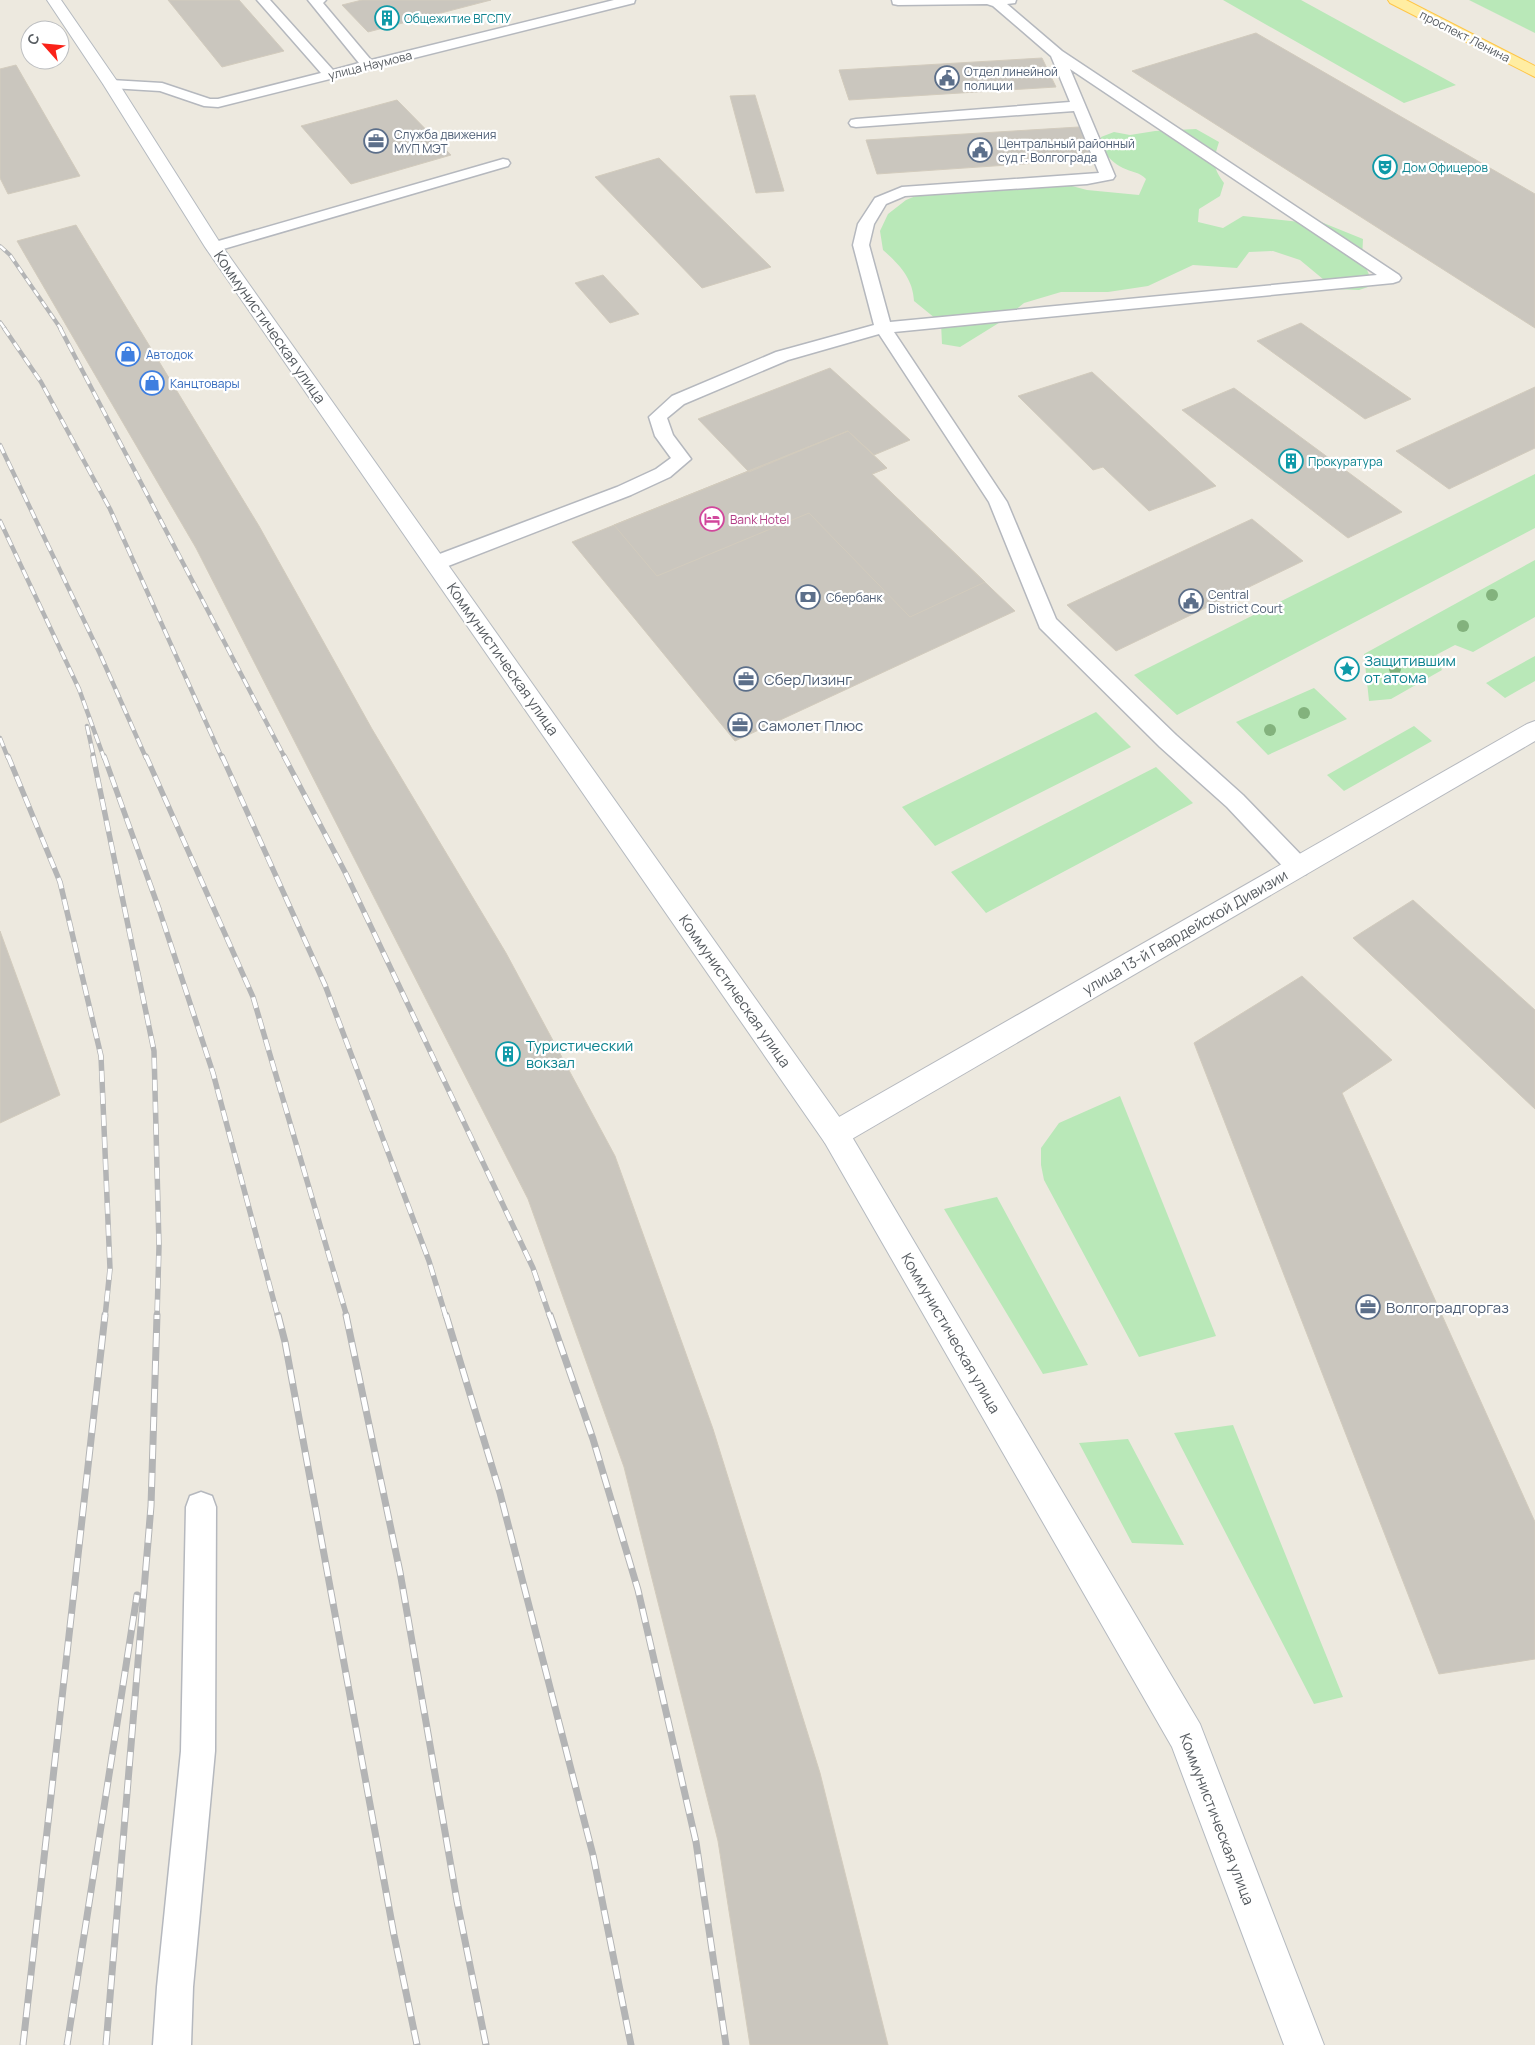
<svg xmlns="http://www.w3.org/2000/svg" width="1535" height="2045" font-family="Manrope,sans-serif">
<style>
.green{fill:#b9e8b8}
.building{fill:#cac6be;stroke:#d2cbbd}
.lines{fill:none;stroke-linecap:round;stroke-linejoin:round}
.service-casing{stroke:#b5b8be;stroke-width:3}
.minor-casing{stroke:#b5b8be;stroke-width:2}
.secondary-casing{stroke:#b5bac0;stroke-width:2}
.primary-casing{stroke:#ffc546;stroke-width:2}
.service{fill:#fff;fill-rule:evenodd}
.minor{fill:#fff;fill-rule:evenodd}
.secondary{fill:#fff;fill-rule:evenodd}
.primary{fill:#ffeda2;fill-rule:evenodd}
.rail-far3-casing{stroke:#b3b4b5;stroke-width:4}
.rail-far2-casing{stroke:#b3b4b5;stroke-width:4.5}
.rail-far1-casing{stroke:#b3b4b5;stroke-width:5.5}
.rail-casing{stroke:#b3b4b5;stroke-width:7}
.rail-far3{stroke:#fff;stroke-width:2.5;stroke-dasharray:7;stroke-linecap:butt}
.rail-far2{stroke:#fff;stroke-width:3;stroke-dasharray:9;stroke-linecap:butt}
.rail-far1{stroke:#fff;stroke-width:4;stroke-dasharray:11;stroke-linecap:butt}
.rail{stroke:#fff;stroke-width:5;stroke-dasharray:14;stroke-linecap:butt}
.tree{fill:#83b27d}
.labels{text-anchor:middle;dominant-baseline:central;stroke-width:4.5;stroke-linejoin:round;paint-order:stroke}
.far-culture-label{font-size:12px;fill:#0d838f;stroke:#fff;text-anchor:start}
.far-street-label{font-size:12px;fill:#585d62;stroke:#fff}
.far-service-label{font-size:12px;fill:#4e5e75;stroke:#fff;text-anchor:start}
.far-shop-label{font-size:12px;fill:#366cbe;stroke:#fff;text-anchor:start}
.far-hotel-label{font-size:12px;fill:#b23c85;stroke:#fff;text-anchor:start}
.street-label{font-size:15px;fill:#585d62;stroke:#fff}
.culture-label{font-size:15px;fill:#0d838f;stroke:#fff;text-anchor:start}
.service-label{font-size:15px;fill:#4e5e75;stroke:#fff;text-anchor:start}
</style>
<rect width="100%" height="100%" fill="#ede9df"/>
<path class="green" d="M1223,0H1301L1456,85L1404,103Z
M1469,0H1535V33Z
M1196,129L1219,142C1213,161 1212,167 1224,183L1220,196L1199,209L1198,222L1223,228L1243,216L1300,222L1316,220L1363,239L1362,259L1371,279L1368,287L1359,290L1335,289L1300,260L1273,251L1249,252L1237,268L1193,265L1148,286L1108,292H1061L1024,303L1002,321L960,347L942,344L941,323L914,301C913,279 900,265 883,250L880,231L888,214L906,200L918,195H941L1068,185L1087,190L1139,195L1146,179C1140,172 1131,172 1123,168C1114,164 1107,156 1101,148V137L1114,132L1130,135L1155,131Z
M1535,474V528L1177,715L1134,675Z
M1535,560V617L1473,652L1455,645L1436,655L1442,670L1391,699L1369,701L1364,654Z
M1535,656V681L1505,698L1486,683Z
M1314,688L1347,719L1268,755L1236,722Z
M1096,712L1131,747L935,846L902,807Z
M1414,726L1432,741L1344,791L1327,775Z
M1156,767L1193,803L986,913L951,872Z
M1120,1096L1216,1336L1139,1357L1044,1180L1041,1165V1148L1059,1123Z
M997,1197L1088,1365L1043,1374L944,1209Z
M1233,1425L1343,1697L1314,1704L1174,1433Z
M1128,1439L1184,1545L1132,1543L1079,1443Z"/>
<path class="building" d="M168,0H239L284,51L222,67Z
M362,0H491L368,32L342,5Z
M1256,33L1535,194V328L1132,71Z
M1042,58L1056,87L849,100L839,70Z
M16,65L80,176L8,194L0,178V69Z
M755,95L784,191L756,193L730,96Z
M397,100L451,155L351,184L301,126Z
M1079,127L1096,159L877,174L866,140Z
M659,158L771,267L702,288L595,177Z
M76,225L259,526L372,729L506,953L615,1156L713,1429L820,1773L888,2045H750L718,1841L624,1467L528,1199L196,548L17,241Z
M603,275L639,314L610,323L575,283Z
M1301,323L1411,399L1365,419L1257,341Z
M830,368L910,440L874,455L848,431L749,472L698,419Z
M1092,372L1216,486L1149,511L1103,467L1093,470L1018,396Z
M1535,387V448L1449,489L1396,451Z
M1234,388L1402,512L1348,538L1182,410Z
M848,431L887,468L872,474L1015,611L735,741L572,542Z
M848,431L887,468L872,474L985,582L910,617L809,513L657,576L614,525Z
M1252,519L1303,561L1116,651L1067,605Z
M1413,900L1535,1010V1109L1353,938Z
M0,931L60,1095L0,1123Z
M1302,976L1392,1060L1342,1093L1535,1522V1659L1439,1674L1194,1043Z"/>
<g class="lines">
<g class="service-casing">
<path id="service" d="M257,0H270L333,70L359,63L308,0H326L323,3L371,60L614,0H635L634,3L218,107L204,106L160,91L111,88L104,84L111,80L162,83L210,99H218L321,73Z
M892,0H1016L1015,3L1007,4L1062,51L1399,275L1401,278L1399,281L1393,283L894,332L1007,502L1056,619L1176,735L1243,795L1306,860L1310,867L1306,874L1298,876L1290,874L1227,807L1160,747L1040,628L989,502L879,334L788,360L684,404L667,418L673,435L691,459L670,477L631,495L443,568L436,570L429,568L426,563L429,558L617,487L656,469L671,458L655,436L649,417L672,396L776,352L874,325L853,245L858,224L875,198L902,187L1099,173L1074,111L856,127L851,126L849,123L851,120L856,119L1070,102L1051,56L993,6L987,4L898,5L893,4ZM1070,69L1377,275L890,322L869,245L874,224L886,204L905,196L1087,184L1113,179L1115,176Z
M503,159L508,160L510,163L508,166L220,250H208L206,247L208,244Z
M201,1492L212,1496L216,1507L215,1751L193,1987L191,2045H153L157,1987L181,1751L186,1507L190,1496Z"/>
</g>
<g class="minor-casing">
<path id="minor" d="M1535,721V741L845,1143L835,1147L825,1143L821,1134L825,1125L1527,724Z"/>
</g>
<g class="secondary-casing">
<path id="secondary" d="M47,0H61L119,84L222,246L845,1125L1200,1724L1324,2045H1284L1172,1747L825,1143L205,247L103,84Z"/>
</g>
<g class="primary-casing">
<path id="primary" d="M1388,0H1406L1535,66V77L1390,3Z"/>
</g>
<use href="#service" class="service"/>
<use href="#minor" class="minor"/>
<use href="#secondary" class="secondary"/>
<use href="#primary" class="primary"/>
<g class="rail-far3-casing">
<path id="rail-far3" d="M0,246L10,255L61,329
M0,322L5,329"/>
</g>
<g class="rail-far2-casing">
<path id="rail-far2" d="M4,328L41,382L110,509L222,758
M60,328L285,758
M0,445L100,654L146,758
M0,521L79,689L104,758
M87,726L94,758
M0,738L8,758"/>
</g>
<g class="rail-far1-casing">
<path id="rail-far1" d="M8,756L60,882L101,1056L110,1269L105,1317
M93,756L154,1051L159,1246L157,1317
M104,756L159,909L213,1073L278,1317
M146,756L253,997L347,1317
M222,756L325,985L429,1261L446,1317
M284,756L346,874L533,1268L550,1317"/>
</g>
<g class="rail-casing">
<path id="rail" d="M278,1315L285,1342L394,1935L417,2045
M346,1315L400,1572L457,1901L486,2045
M446,1315L500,1493L593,1855L631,2045
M550,1315L593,1439L638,1590L696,1842L726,2045
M23,2045L105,1315
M67,2045L137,1595
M106,2045L151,1506L157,1315"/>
</g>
<use href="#rail-far3" class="rail-far3"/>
<use href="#rail-far2" class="rail-far2"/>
<use href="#rail-far1" class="rail-far1"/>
<use href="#rail" class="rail"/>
</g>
<g class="tree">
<circle cx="1492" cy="595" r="6"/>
<circle cx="1463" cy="626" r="6"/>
<circle cx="1395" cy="669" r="6"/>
<circle cx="1304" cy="713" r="6"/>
<circle cx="1270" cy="730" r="6"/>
</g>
<defs>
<g id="building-ring" transform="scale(1.25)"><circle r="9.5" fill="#fff" stroke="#0f9aa8" stroke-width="1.5"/><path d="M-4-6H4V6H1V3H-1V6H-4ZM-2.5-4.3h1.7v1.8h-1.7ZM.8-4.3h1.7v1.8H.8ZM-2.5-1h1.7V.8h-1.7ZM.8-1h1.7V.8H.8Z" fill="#0f9aa8"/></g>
<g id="civic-ring" transform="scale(1.25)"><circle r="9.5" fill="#fff" stroke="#5c6f8a" stroke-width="1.5"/><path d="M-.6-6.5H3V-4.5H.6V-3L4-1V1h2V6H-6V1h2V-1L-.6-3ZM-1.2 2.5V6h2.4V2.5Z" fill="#5c6f8a"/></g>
<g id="office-ring" transform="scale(1.25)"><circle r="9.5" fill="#fff" stroke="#5c6f8a" stroke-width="1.5"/><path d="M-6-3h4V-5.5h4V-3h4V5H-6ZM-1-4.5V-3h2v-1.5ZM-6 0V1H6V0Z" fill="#5c6f8a"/></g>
<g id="theatre-ring" transform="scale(1.25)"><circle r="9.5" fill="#fff" stroke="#0f9aa8" stroke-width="1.5"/><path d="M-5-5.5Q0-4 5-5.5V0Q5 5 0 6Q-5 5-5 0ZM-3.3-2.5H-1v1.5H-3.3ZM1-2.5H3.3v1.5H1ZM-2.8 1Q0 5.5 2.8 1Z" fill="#0f9aa8"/></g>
<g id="shop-ring" transform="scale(1.25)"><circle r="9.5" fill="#fff" stroke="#3f7fe0" stroke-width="1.5"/><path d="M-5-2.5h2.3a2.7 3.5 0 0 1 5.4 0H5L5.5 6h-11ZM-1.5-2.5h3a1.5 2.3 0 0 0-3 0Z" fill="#3f7fe0"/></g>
<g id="hotel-ring" transform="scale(1.25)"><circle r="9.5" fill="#fff" stroke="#d1479c" stroke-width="1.5"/><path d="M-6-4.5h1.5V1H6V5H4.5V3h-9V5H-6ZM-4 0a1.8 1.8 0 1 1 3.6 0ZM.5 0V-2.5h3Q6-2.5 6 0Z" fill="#d1479c"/></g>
<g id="bank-ring" transform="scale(1.25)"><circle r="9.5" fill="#fff" stroke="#5c6f8a" stroke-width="1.5"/><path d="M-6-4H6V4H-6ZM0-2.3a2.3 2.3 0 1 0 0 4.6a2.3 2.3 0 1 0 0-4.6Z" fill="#5c6f8a"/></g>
<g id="sight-ring" transform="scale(1.25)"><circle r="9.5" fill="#fff" stroke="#0f9aa8" stroke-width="1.5"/><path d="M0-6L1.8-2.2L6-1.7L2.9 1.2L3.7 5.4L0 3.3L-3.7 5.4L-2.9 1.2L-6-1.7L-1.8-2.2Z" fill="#0f9aa8"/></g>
</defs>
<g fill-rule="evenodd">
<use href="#building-ring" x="387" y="18"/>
<use href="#civic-ring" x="947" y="78"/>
<use href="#office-ring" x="376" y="141"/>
<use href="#civic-ring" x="980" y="150"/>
<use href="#theatre-ring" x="1385" y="167"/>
<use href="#shop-ring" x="128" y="354"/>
<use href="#shop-ring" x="152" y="383"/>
<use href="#building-ring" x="1291" y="461"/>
<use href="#hotel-ring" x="712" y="519"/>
<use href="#bank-ring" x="808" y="597"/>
<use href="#civic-ring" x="1191" y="601"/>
<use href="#sight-ring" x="1347" y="669"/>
<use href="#office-ring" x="746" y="679"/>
<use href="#office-ring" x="740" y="725"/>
<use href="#building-ring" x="508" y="1054"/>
<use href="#office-ring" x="1368" y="1307"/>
</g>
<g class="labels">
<g class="far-culture-label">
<text x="404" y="18">Общежитие ВГСПУ</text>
<text x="1402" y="167">Дом Офицеров</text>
<text x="1308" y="461">Прокуратура</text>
</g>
<g class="far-street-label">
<text transform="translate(1465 36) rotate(27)">проспект Ленина</text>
<text transform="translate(370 65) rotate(-14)">улица Наумова</text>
</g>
<g class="far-service-label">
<text x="964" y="71">Отдел линейной<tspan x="964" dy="14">полиции</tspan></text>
<text x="394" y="134">Служба движения<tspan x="394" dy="14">МУП МЭТ</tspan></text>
<text x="998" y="143">Центральный районный<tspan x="998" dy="14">суд г. Волгограда</tspan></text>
<text x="1208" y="594">Central<tspan x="1208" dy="14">District Court</tspan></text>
<text x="826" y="597">Сбербанк</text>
</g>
<g class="far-shop-label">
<text x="146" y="354">Автодок</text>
<text x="170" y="383">Канцтовары</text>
</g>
<g class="far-hotel-label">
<text x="730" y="519">Bank Hotel</text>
</g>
<g class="street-label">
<text transform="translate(270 327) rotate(55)">Коммунистическая улица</text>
<text transform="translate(503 659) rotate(55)">Коммунистическая улица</text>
<text transform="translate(1185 932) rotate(-30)">улица 13-й Гвардейской Дивизии</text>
<text transform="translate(735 991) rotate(55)">Коммунистическая улица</text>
<text transform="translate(951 1333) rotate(60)">Коммунистическая улица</text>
<text transform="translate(1217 1819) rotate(69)">Коммунистическая улица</text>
</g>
<g class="culture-label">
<text x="1364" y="660">Защитившим<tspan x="1364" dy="17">от атома</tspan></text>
<text x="526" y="1045">Туристический<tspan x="526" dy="17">вокзал</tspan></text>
</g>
<g class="service-label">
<text x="764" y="679">СберЛизинг</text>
<text x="758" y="725">Самолет Плюс</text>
<text x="1386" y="1307">Волгоградгоргаз</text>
</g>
</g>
<g transform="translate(45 45) rotate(297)"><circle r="24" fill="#ffffff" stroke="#bcbec0"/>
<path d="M0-4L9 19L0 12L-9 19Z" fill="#fa2218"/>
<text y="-8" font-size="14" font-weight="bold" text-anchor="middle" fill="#585d62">С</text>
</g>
</svg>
